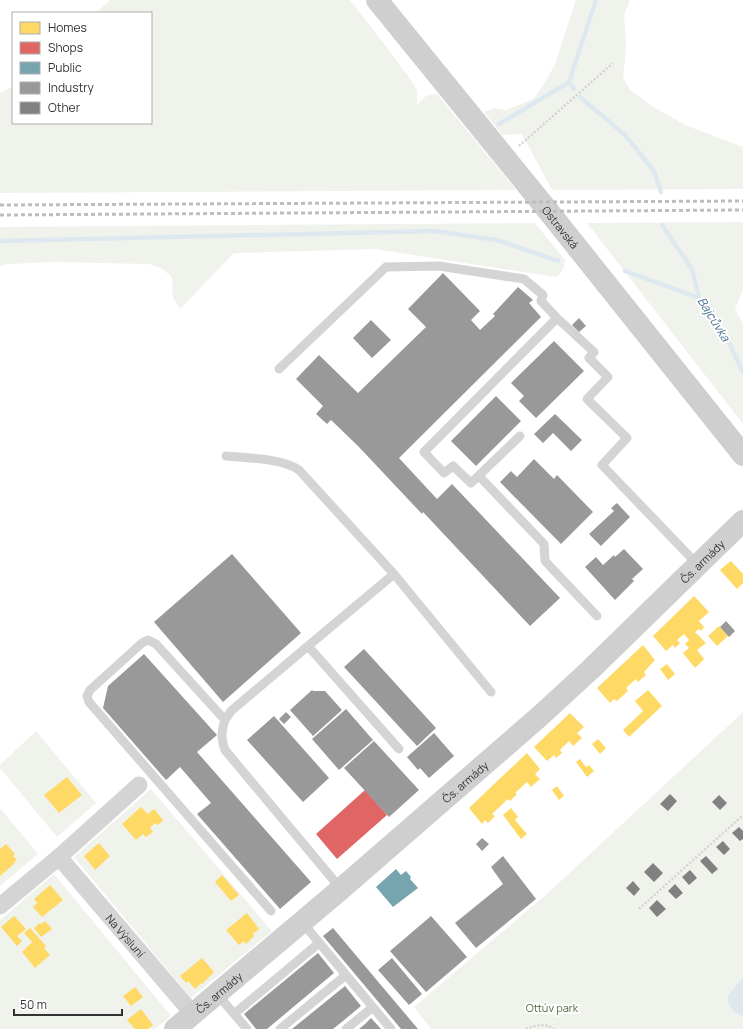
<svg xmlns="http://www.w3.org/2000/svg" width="743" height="1029" font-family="Manrope,sans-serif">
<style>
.green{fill:#f0f2ec}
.water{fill:#dde9ef}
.homes{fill:#ffd966}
.shops{fill:#e06666}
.public{fill:#76a5af}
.industry{fill:#999}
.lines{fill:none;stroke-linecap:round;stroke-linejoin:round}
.stream{stroke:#dde9ef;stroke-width:4.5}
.building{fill:#818181}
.path{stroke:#d3d3d3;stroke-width:2.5;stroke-dasharray:2 2;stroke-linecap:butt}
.service{stroke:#d4d4d4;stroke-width:9}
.minor{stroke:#d4d4d4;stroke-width:17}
.secondary{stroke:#cfcfcf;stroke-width:22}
.rail{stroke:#bdbdbd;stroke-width:3;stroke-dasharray:4 3;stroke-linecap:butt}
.labels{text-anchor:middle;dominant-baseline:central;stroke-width:4;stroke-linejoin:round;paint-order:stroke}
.street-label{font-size:11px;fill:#333;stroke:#fff}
.park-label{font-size:11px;fill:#576a45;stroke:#fff}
.water-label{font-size:12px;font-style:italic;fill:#49748d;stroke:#fff}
</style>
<rect width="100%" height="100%" fill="#fff"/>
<path class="green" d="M110,0H350L388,49L411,80L417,91V105L426,96L437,94L516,190L0,193V93L13,86V123H151V13H96Z
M576,0H630L624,15L626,47L623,78L630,90L652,106L685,125L743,147V189L552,190L522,134L502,135L484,112L494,108L506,110L533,99L538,93L547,79L555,64Z
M743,222V290L735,309L743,324V424L587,223Z
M535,223L565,260C564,268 563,272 556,277L375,249L234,253L180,309L173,298L172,277L161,268L149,264L56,262L7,264L0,266V227Z
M743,712V977L728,995L738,1015L743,1017V1029H431L414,1007L549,892Z
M36,731L96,803L57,837L0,768V765Z
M151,789L272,931L191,998L74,857Z
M0,808L38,854L0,886Z
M54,874L171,1016L155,1029H0V920Z"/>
<path class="water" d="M743,977V1017C734,1013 726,1005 728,995Z"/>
<path class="homes" d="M731,561L743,574V583L737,589L720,570Z
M694,596L709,612L699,621L704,627L701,631L699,629L695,632L706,643L697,650L704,659L695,668L683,653L689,648L685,644L689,640L684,634L677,640L680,643L675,648L673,645L666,651L653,636Z
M719,626L728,636L717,646L708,636Z
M643,645L655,660L644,672L646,675L638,682L636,679L626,688L628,691L617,701L614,699L610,703L597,688Z
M667,664L675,674L668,680L660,669Z
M648,690L662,706L629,737L623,730L643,711L635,701Z
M570,713L584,727L577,733L582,738L573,746L569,741L560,750L562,753L556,758L554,755L547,761L534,747Z
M598,739L606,748L600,754L592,744Z
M527,753L540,769L535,774L540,779L531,787L527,782L515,793L517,794L510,801L508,799L492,814L495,816L488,823L485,820L482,824L469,808Z
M580,759L586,767L589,765L594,771L587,777L576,762Z
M67,777L82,795L59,813L44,795Z
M557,786L564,796L559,800L552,790Z
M141,807L148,814L154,809L163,820L158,825L155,823L150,828L153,832L146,837L143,834L136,840L122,824Z
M511,808L518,817L515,820L527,834L521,839L503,815Z
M99,843L110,856L95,870L84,856Z
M6,844L15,854L13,856L17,860L14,862L15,863L0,876V849Z
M222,875L239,895L231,901L215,882Z
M50,885L63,900L42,917L33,907L37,903L34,899Z
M247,913L259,929L253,934L254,936L246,944L244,941L239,945L226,930Z
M14,916L26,929L17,936L22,941L17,946L1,927Z
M45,921L52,929L41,937L34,928L40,923L41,924Z
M30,928L46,946L44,948L50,955L35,968L22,952L32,942L24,933Z
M202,958L214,972L202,984L201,983L195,989L188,981L186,983L180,976Z
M135,987L143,997L131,1006L123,996Z
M141,1009L153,1025L148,1029H135L127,1020Z"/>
<path class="shops" d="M365,790L387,815L337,859L316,834Z"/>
<path class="public" d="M396,869L401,875L406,871L411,877L410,879L418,888L393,907L376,887Z"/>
<path class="industry" d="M443,273L480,311L471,320L480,330L495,316L493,314L518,287L533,300L529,303L541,317L399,458L437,499L452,484L560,598L530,626L423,512L422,514L358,446L331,420L327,424L316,414L323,406L296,379L319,355L358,393L426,327L408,309Z
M579,318L586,326L579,332L572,325Z
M371,320L391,340L372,358L353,338Z
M554,341L584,371L536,418L519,401L524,396L511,383Z
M496,396L521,421L476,466L451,441Z
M555,414L582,440L571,451L553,433L543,443L534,434Z
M534,459L554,479L557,475L593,512L561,544L500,482L511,471L517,477Z
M617,503L630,517L601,546L589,534L614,511L611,508Z
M624,549L643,569L632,579L634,581L615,600L585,567L596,557L603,565L614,555L615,557Z
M232,554L301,633L223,702L154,622Z
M726,621L735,631L729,637L720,627Z
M364,649L436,728L417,746L344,667Z
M144,654L217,735L197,752L311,882L280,909L197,814L211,803L180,767L166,780L103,708L108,686Z
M312,690L313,691H325L342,710L313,736L290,710Z
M346,709L373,740L339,770L312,739Z
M286,712L291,717L284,724L279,719Z
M274,716L329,778L303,802L247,740Z
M434,733L454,756L429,778L420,768L418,770L407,757Z
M374,741L419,790L389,817L344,768Z
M482,838L489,844L482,851L476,844Z
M503,856L536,899L476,948L455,923L503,884L491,867Z
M431,916L467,957L426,992L390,951Z
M333,928L375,978L418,1029H401L365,986L323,936Z
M318,953L334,973L267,1029H256L244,1014Z
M392,958L422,994L409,1005L378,970Z
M345,986L361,1006L343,1021L333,1029H292Z
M371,1018L381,1029H359L365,1024Z"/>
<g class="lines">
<path class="stream" d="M574,89L569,82L596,0
M580,97L625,135L654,171L661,192
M499,124L569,82
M662,225L692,269L699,298L729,343L743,372
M0,241L434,231L497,240L558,261
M625,271L699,298"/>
</g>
<path class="building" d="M670,794L677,801L668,811L660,804Z
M719,795L727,803L720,810L712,802Z
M739,827L743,831V839L740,841L732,833Z
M723,841L730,849L724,855L716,847Z
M706,856L718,869L712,874L700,861Z
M653,863L663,873L654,882L644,872Z
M690,870L697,878L689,885L682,877Z
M633,881L640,889L634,896L626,888Z
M675,884L683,893L676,899L668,891Z
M657,900L666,909L657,917L649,908Z"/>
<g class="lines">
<path class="path" d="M519,146L613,63
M639,909L743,815
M526,1029C536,1025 545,1023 554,1029"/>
<path class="service" d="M279,369L386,267L439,266L524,279L543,295L541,301L557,318
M520,436L471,483L453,466L444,473L424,452L557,318L594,352L589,358L608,377L587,399L627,438L602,465L698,565
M226,456C246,458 282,458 299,470L394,574
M479,476L544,544L545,561L597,616
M308,646L394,574L491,692
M225,720L231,711L308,646L399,749
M271,911L89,702L87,696L90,690L142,643L148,640L156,644L225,720C221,732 221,738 225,750L341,889
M302,922L391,1029
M217,994L247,1029
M234,1014L319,943
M280,1029L346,975
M346,1029L373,1007"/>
<g class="minor">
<path id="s1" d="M59,857L193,1014"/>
<path d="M0,906L59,857L139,785"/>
</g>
<g class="secondary">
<path id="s2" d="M377,0L541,202L743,455"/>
<path id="s3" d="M175,1029L341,889L540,716L590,670L743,521"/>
</g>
<path class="rail" d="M0,205L743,201
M0,215L743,210"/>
</g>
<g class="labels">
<g class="street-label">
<text stroke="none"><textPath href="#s2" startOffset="292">Ostravská</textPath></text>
<text stroke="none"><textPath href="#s3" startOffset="705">Čs. armády</textPath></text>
<text stroke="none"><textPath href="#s3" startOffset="381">Čs. armády</textPath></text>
<text stroke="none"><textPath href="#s1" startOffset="103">Na Výsluní</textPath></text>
<text stroke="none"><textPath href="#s3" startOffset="57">Čs. armády</textPath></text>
</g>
<g class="park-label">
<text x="552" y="1007">Ottúv park</text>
</g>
<g class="water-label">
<text transform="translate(714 319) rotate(58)">Bajcůvka</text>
</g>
</g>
<rect x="12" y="12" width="140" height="112" fill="#ffffff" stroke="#adadad"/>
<rect x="20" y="22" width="20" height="12" fill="#ffd966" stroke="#adadad"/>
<text x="48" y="32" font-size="12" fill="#333333">Homes</text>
<rect x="20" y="42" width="20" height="12" fill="#e06666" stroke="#adadad"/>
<text x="48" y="52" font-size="12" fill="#333333">Shops</text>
<rect x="20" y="62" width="20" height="12" fill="#76a5af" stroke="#adadad"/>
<text x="48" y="72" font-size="12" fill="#333333">Public</text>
<rect x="20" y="82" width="20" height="12" fill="#999999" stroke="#adadad"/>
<text x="48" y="92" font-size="12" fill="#333333">Industry</text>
<rect x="20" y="102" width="20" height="12" fill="#818181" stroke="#adadad"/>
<text x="48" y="112" font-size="12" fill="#333333">Other</text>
<path d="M14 1009v6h108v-6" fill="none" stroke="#333333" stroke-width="2"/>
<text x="20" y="1009" font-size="12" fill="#333333" stroke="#ffffff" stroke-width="3" paint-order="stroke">50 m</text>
</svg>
